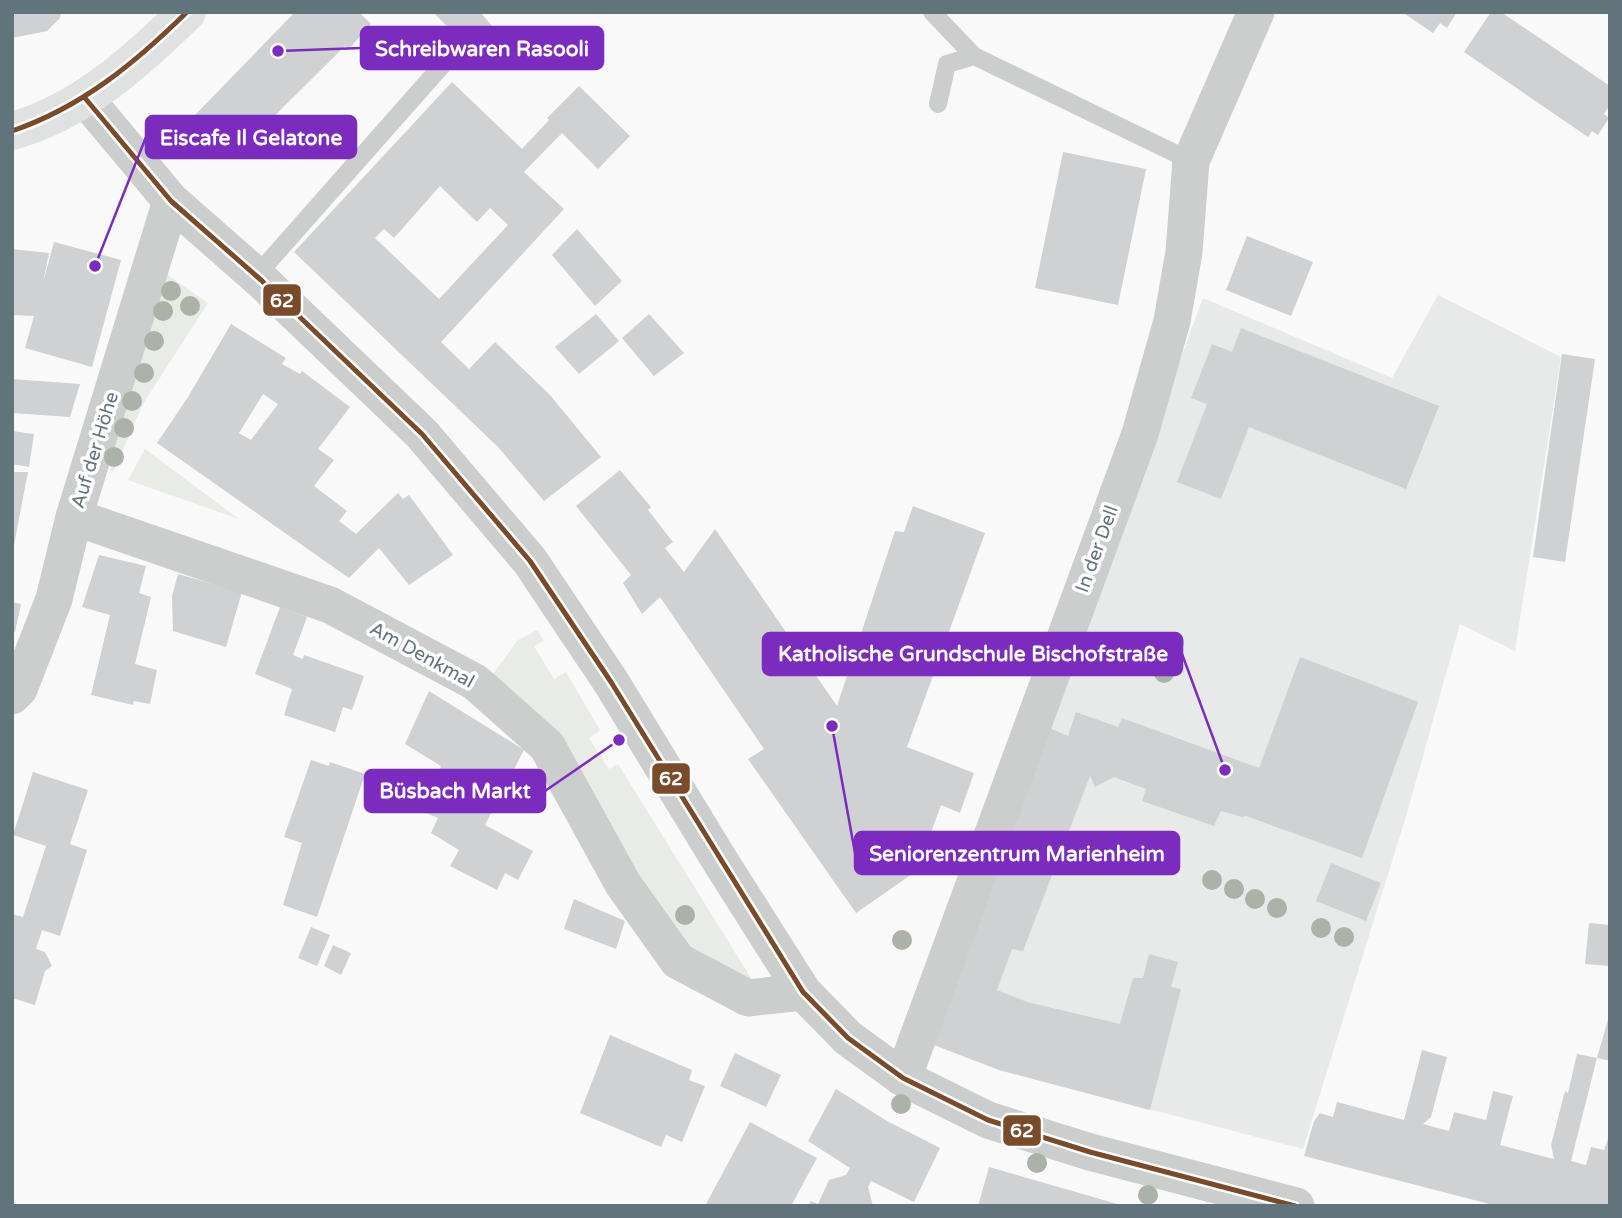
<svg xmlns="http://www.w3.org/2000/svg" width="1622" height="1218" font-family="'Varela Round',sans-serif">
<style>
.built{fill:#e7eae9}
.green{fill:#e8ebe6}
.building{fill:#cfd1d2;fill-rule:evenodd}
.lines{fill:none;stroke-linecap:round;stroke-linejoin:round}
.lane{stroke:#cccece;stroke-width:18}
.street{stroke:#cccece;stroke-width:37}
.secondary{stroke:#e0e1e1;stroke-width:38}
.bus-1-casing{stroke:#fff;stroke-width:10}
.bus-1{stroke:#7a4b2a;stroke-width:5}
.tree{fill:#abb3a8}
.labels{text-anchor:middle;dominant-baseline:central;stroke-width:7;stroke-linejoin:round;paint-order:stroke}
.street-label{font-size:19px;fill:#61747c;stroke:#fff}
.leader{fill:none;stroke:#7b2cbf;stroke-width:2.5}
.callout-dot{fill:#7b2cbf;stroke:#fff;stroke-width:2.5}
.callout{fill:#7b2cbf;stroke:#7b2cbf;stroke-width:2.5}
.callout-label{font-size:21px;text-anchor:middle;font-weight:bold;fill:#fff}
.line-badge{stroke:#fff;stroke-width:2.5}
.badge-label{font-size:19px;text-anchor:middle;font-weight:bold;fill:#fff}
</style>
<rect width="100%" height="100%" fill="#f9f9f9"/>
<path class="built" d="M1438,295L1561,357L1515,651L1460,624L1407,813L1303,1149L999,1070L934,1045L1139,471L1203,298L1392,378Z"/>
<path class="green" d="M165,273L208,303L143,404L113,472L110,471L116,429Z
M145,449L239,519L128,480Z
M537,630L544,641L534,646L554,679L566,672L600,730L589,738L609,769L618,764L751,978L736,982L679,951L492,675L518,640Z"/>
<path class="building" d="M12,12H61L60,18L47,31L12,38Z
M295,12H359L371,24L349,49L345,46L234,156L195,115Z
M433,12H480L493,27L469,49Z
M1402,12H1457L1447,28L1440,23L1433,33Z
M1491,12H1501L1610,86V105L1604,114L1609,118L1598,135L1592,131L1588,137L1464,52Z
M452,82L522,149L549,120L547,118L579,86L630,136L598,169L562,133L524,172L564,209L441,342L469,369L495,342L550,395L601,457L544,501L498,447L294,252ZM440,186L477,222L490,208L508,225L439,299L375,238L384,229L394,238Z
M1063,152L1146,169L1118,305L1035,288Z
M577,229L622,281L595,306L552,255Z
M1247,236L1313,262L1291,316L1226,290Z
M54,242L121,260L92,367L25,348L34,316L12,315V249L49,253L43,283Z
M596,314L619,341L579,374L555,347Z
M649,314L684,353L654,376L622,338Z
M231,324L286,358L282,364L300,374L302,371L350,407L318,449L334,460L314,486L347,511L339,521L356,534L398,493L403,499L409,495L453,555L409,585L379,548L349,578L157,443L188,397ZM263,394L278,404L251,440L239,433Z
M1241,328L1439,406L1406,489L1249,427L1221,499L1177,482L1207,404L1191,398L1212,344L1232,352Z
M1562,354L1595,359L1565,562L1533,557Z
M12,379L80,384L70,417L12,413Z
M12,431L34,434L29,467L12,464Z
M620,470L651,507L648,510L673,542L665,548L684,572L715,529L837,706L895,531L904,532L913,506L985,533L907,747L974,773L960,813L941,805L929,838L941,854L856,913L748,759L764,749L660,597L642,614L623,583L631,575L576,506Z
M12,472H28L13,550H12Z
M99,555L146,566L139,593L151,597L135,664L157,670L150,704L134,701L133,705L91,695L110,615L82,607Z
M178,574L242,592L226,647L173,631L172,596Z
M12,602L21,604L15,632L12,631Z
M280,607L307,617L293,655L303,659L304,655L364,676L352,710L343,707L335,732L284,715L292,689L255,674Z
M1300,657L1418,702L1362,858L1246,816L1242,817L1221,811L1214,826L1142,801L1146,789L1114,777L1095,787L1090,776L1023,951L1012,949L997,990L1027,1002L1120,1024L1133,978H1143L1149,954L1178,962L1171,987L1181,989L1150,1110L999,1070L934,1045L1047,727L1068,736L1076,712L1118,727L1122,718L1259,768Z
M429,691L524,750L485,825L533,851L518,880L505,873L497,890L450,866L459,850L431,833L438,818L414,808L427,772L436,777L441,766L405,744Z
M311,760L329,766L330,762L365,774L317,917L283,905L302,843L284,837Z
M33,772L88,790L70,844L87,850L60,936L42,930L36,949L45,952L52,966L45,971L35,1005L12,998V914L23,917L46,846L13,835Z
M1331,863L1381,883L1366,921L1316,901Z
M574,899L625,921L616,949L564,929Z
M1589,923L1610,925V966L1585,964Z
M311,927L330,935L317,966L298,958Z
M333,945L351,953L341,975L324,966Z
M1609,1016H1610V1061L1597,1058Z
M610,1035L692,1070L689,1080L705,1086L682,1142L666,1135L661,1147L580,1113Z
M1422,1050L1447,1057L1431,1117L1423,1124L1449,1131L1454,1112L1486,1120L1493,1091L1513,1096L1500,1145L1554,1159L1551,1145L1565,1091L1568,1093L1577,1054L1597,1058L1571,1161L1586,1165L1591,1147L1604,1150L1610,1133V1206H1497L1304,1156L1314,1121L1320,1113L1333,1117L1337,1102L1404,1120Z
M735,1053L781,1075L766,1107L720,1086Z
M836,1089L887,1121L940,1148L914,1202L871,1181L868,1187L873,1206H808L811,1201L818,1204L829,1180L846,1175L850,1168L808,1141Z
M750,1122L817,1158L791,1206H705Z
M989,1167L1121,1205V1206H978Z"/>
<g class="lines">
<path class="lane" d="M932,12L974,56L1191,161
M938,104L947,64L974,56
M256,276L453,53"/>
<path class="street" d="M85,98L171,201L261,280L422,434L530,561L611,682L717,856L803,992L848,1038L903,1078L988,1120L1090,1152L1296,1206
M74,517L330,605L475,682L547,746L623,884L678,961L748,998L803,992
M12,696L19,689L54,599L74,517L171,201
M903,1078L1140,434L1172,321L1184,252L1191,161L1256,12"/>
<path class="secondary" d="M12,131C81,112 137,61 187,12"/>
<g class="bus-1-casing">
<path id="bus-1" d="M85,98L171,201L261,280L422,434L530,561L611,682L803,992L848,1038L903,1078L988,1120L1090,1152L1295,1206
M12,131C82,107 135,63 187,12"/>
</g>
<use href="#bus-1" class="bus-1"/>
</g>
<g class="tree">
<circle cx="171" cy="291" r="10"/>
<circle cx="190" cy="306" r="10"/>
<circle cx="163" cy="311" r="10"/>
<circle cx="154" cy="341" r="10"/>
<circle cx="144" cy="373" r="10"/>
<circle cx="132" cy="401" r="10"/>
<circle cx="124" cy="428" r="10"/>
<circle cx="114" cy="457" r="10"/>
<circle cx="1174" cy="642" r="10"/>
<circle cx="1164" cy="673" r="10"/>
<circle cx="1212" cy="880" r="10"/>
<circle cx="1234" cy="889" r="10"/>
<circle cx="1255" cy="899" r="10"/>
<circle cx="1277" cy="908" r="10"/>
<circle cx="685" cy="915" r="10"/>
<circle cx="1321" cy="928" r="10"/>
<circle cx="1344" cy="937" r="10"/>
<circle cx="902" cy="940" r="10"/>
<circle cx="901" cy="1104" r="10"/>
<circle cx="1037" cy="1163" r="10"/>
<circle cx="1148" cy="1195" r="10"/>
</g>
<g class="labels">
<g class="street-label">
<text transform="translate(95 450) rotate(-73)">Auf der Höhe</text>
<text transform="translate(1097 549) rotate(-70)">In der Dell</text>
<text transform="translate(422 655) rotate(29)">Am Denkmal</text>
</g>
</g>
<path class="leader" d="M278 51L361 48M95 266L146 137M1225 770L1182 654M619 740L545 791M832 726L855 853"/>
<g class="callout-dot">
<circle cx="278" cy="51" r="7"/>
<circle cx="95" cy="266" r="7"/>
<circle cx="1225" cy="770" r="7"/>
<circle cx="619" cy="740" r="7"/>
<circle cx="832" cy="726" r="7"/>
</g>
<g class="callout">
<rect x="361" y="27" width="242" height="42" rx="7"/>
<rect x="146" y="116" width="210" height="42" rx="7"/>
<rect x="763" y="633" width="419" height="42" rx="7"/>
<rect x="365" y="770" width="180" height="42" rx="7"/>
<rect x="855" y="832" width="324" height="42" rx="7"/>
</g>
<g class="callout-label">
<text x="482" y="56">Schreibwaren Rasooli</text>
<text x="251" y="145">Eiscafe Il Gelatone</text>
<text x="973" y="661">Katholische Grundschule Bischofstraße</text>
<text x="455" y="798">Büsbach Markt</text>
<text x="1017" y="861">Seniorenzentrum Marienheim</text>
</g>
<g class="line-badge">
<rect x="262" y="283" width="40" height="34" rx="7" fill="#7a4b2a"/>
<rect x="651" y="762" width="40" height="33" rx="7" fill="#7a4b2a"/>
<rect x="1002" y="1114" width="40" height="33" rx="7" fill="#7a4b2a"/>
</g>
<g class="badge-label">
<text x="282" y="307">62</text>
<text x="671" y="785">62</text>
<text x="1022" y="1137">62</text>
</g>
<rect width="1622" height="1218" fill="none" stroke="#61747c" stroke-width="28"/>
</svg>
